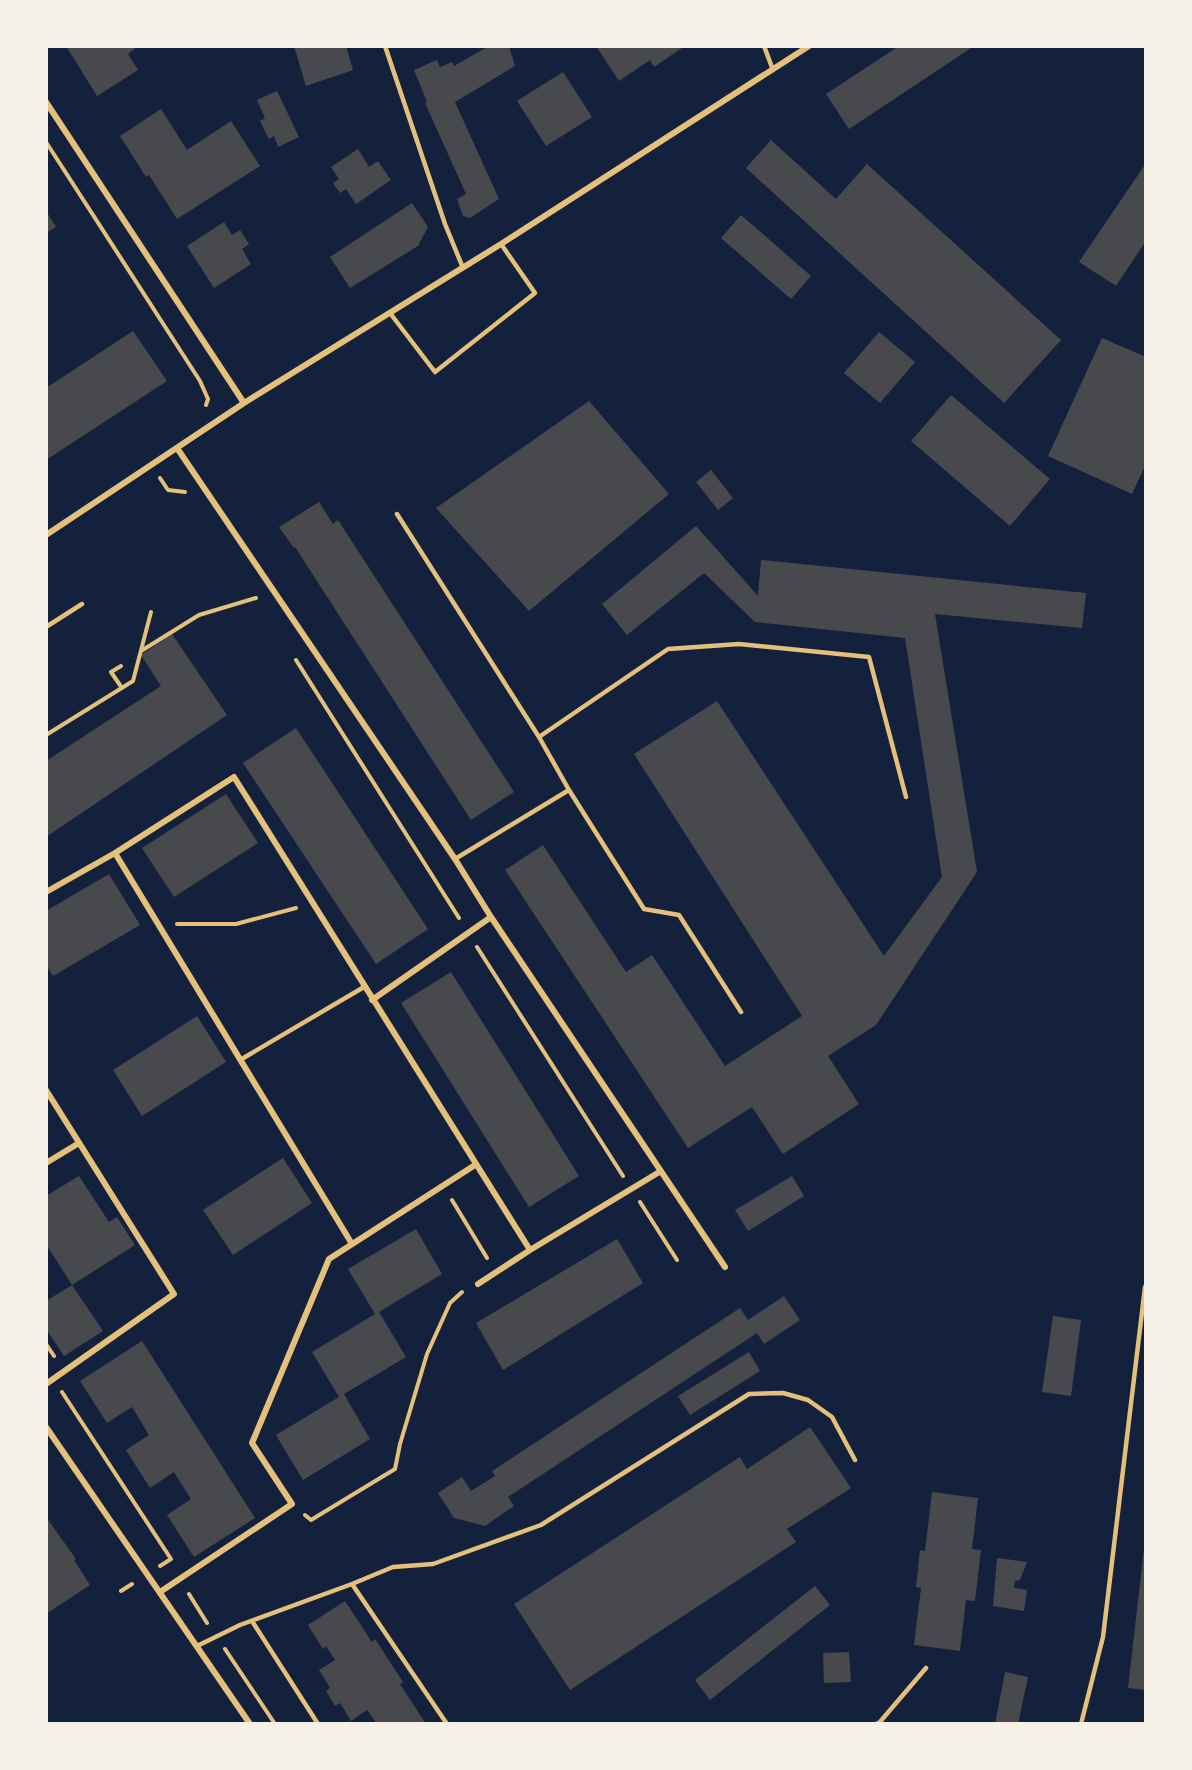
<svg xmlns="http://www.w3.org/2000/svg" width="1192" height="1770" font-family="Arial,sans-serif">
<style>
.building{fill:#48494c}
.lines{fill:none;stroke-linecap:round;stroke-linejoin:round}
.path{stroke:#e5c07b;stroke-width:4}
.service{stroke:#e5c07b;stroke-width:4.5}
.minor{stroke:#e5c07b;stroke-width:6}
</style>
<rect width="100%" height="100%" fill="#14213d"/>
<path class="building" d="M66,46H138L128,54L138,70L97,96Z
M294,46H346L353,70L306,86Z
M489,46H509L515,66L455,102L499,199L470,218L463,216L457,199L466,194L425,103L427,102L414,70L437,60L440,67L452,62L454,66Z
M596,46H685L654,67L650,60L619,81Z
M899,46H974L849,129L826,94Z
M563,72L592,117L546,146L517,101Z
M277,91L299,137L278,147L274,136L269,139L260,121L265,118L257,100Z
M161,109L187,150L231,121L260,166L177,219L149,175L146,177L120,136Z
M771,140L836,199L867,164L1061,340L1004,403L746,168Z
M358,149L369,167L378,161L391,180L356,204L346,189L340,193L333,183L339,179L331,167Z
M1146,163V241L1116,286L1079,262Z
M412,203L428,227L418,246L350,288L330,257Z
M46,211L56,227L46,233Z
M741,215L811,276L791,299L721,238Z
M224,222L232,235L240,230L249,244L242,249L251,264L214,288L187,246Z
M133,331L167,381L46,460V388Z
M879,332L915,362L880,403L844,373Z
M1102,338L1146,357V464L1132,494L1048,456Z
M951,395L1050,479L1010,526L911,441Z
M589,401L669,494L529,611L436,508Z
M711,470L733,498L718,510L696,482Z
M319,502L333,524L338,520L514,792L471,820L295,547L294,548L279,527Z
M696,526L758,596L761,560L1086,593L1082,628L935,614L977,872L876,1025L828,1056L859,1104L783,1154L752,1107L688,1148L505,870L543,845L626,972L652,955L725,1066L802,1016L634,754L717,701L884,956L942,877L905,638L755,622L704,573L627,635L602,604Z
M172,634L227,715L46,837V761L161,686L141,655Z
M296,728L428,929L376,964L243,763Z
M226,794L258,843L174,897L142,848Z
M109,874L140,925L53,976L46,965V911Z
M451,972L579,1176L529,1207L401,1003Z
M197,1016L226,1062L142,1116L113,1070Z
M283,1158L312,1203L233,1255L203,1210Z
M79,1176L109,1222L117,1217L135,1245L72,1285L46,1244V1196Z
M792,1176L804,1196L748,1231L735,1210Z
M416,1229L442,1274L379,1312L406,1357L344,1394L370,1439L303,1480L276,1435L339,1397L312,1352L375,1314L348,1269Z
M617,1239L643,1283L503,1370L476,1323Z
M72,1285L103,1331L64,1356L46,1329V1301Z
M784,1296L800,1320L764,1344L757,1333L508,1497L514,1506L485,1526L454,1518L438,1493L462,1477L471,1491L495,1476L492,1471L740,1308L748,1320Z
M1053,1316L1081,1320L1071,1396L1042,1392Z
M142,1341L255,1518L194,1557L167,1515L191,1499L174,1472L150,1488L126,1450L149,1435L132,1407L107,1423L80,1381Z
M749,1352L760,1371L690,1415L678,1396Z
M810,1427L851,1488L787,1529L796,1542L570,1690L514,1604L740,1457L747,1469Z
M932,1492L978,1498L972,1549L981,1550L975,1601L966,1600L960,1651L914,1645L921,1588L916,1587L920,1550L925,1551Z
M46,1517L76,1559L74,1560L90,1585L46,1614Z
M1144,1548H1146V1690L1128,1688Z
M997,1558L1027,1562L1020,1580L1015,1581L1014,1588L1027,1590L1024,1611L993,1606Z
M815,1586L830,1605L710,1700L695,1680Z
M345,1601L372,1642L375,1639L403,1682L400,1684L426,1724H377L367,1710L351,1721L340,1703L335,1706L326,1691L330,1688L319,1670L335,1660L326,1646L323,1649L308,1625Z
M849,1652L851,1682L824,1683L823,1653Z
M1005,1672L1028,1677L1018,1724H995Z"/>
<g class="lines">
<path class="path" d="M46,142L200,381L208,399L206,405
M160,478L168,490L185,492
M141,651L199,615L256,598
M296,660L459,918
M121,666L111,672L122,688
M46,735L133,681L151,612
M177,924H236L296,908
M477,947L623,1176
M452,1200L487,1258
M640,1202L677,1260
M46,1344L54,1356
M62,1392L171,1559L160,1566
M305,1515L311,1520L395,1469L400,1444L427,1354L450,1303L462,1292
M121,1591L132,1584
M189,1594L207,1623
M225,1649L275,1724"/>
<path class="service" d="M385,46L445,224L463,268
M764,46L773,70
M390,313L435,372L535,293L501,244
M397,514L539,737L569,790L644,909L679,915L741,1012
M46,627L82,604
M539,737L668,649L739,644L869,657L906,797
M455,859L569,790
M240,1060L364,987
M352,1584L393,1567L433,1564L541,1525L749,1394L783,1393L808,1400L832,1417L855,1460
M252,1621L318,1724
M197,1646L240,1625L352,1584L447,1724
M876,1724L879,1723L926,1668
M1081,1724L1103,1637L1145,1287"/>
<path class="minor" d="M46,102L244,403
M177,448L455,859L491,917L725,1267
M46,535L244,403L501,244L809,46
M115,853L352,1244
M46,892L115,853L234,777L530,1250L661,1171
M372,1000L491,917
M46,1090L174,1294L46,1384
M46,1163L79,1143
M478,1284L530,1250
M46,1427L250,1724
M160,1592L292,1504L252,1443L329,1259L475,1165"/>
</g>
<rect width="1192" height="1770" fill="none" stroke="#f6f1e7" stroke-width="96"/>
</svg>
